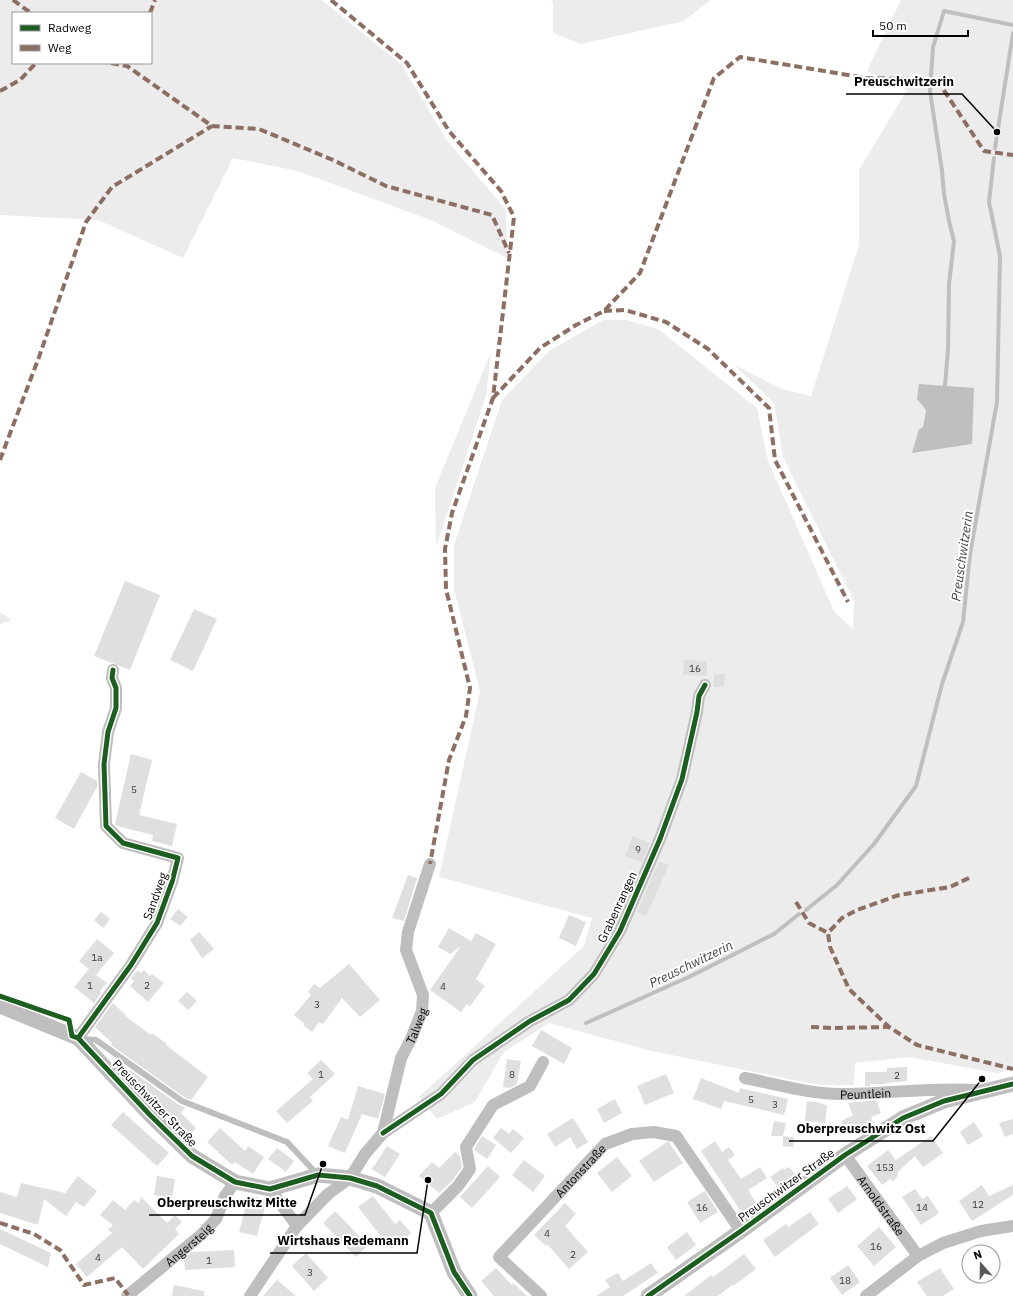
<svg xmlns="http://www.w3.org/2000/svg" width="1013" height="1296" font-family="'IBM Plex Sans',sans-serif">
<style>
.green{fill:#ececec;fill-rule:evenodd}
.water{fill:#bfbfbf}
.lines{fill:none;stroke-linecap:round;stroke-linejoin:round}
.stream{stroke:#bfbfbf;stroke-width:4}
.building{fill:#dfdfdf}
.service{stroke:#bebebe;stroke-width:6}
.minor{stroke:#bebebe;stroke-width:12}
.tertiary{stroke:#bebebe;stroke-width:15}
.quiet{stroke:#8d6e63;stroke-width:4;stroke-dasharray:8 4;stroke-linecap:butt}
.cycleway-casing{stroke:#fff;stroke-width:8}
.cycleway{stroke:#1b5e20;stroke-width:5}
.labels{text-anchor:middle;dominant-baseline:central;stroke-width:4;stroke-linejoin:round;paint-order:stroke}
.number-label{font-size:10px;fill:#383838}
.street-label{font-size:12px;fill:#000;stroke:#fff}
.water-label{font-size:13px;font-style:italic;fill:#444;stroke:#fff}
.leader{fill:none;stroke:#000;stroke-width:1.5}
.callout-dot{fill:#000;stroke:#fff;stroke-width:1.5}
.callout-label{font-size:13px;text-anchor:middle;font-weight:bold;fill:#000;stroke:#fff;stroke-width:4;stroke-linejoin:round;paint-order:stroke}
</style>
<rect width="100%" height="100%" fill="#fff"/>
<path class="green" d="M0,0H322L402,65L446,139L506,210L507,258L433,221L298,171L233,158L183,258L98,220L0,215ZM13,13H151V63H13Z
M551,0H710L684,21L581,44L553,33V3Z
M901,0H1013V1069L997,1073L909,1057L855,1063L854,1085H818L652,1051L549,1023L504,1052L475,1102L437,1119L419,1097L584,946L592,918L439,877L480,691L454,589V545L502,400L549,351L603,320H627L658,329L757,408L768,461L834,611L853,629L854,601L783,457L774,403L733,364L781,389L811,396L859,245V170L907,90L867,71ZM917,399L972,444L913,452L919,429L923,427L926,410Z
M491,352L486,396L436,547L435,488Z
M0,612L12,620L0,624Z"/>
<path class="water" d="M919,384L974,388L972,444L912,453L919,429L923,427L926,410L917,399Z"/>
<g class="lines">
<path class="stream" d="M995,148L1013,33
M945,386L948,349L949,284L954,241L949,221L944,194L942,171L930,91L933,47L944,11L1013,25
M806,910L837,885L874,844L916,786L942,684L963,622L970,554L997,402L1000,256L989,202L994,158
M586,1023L691,976L774,934L799,914"/>
</g>
<path class="building" d="M125,581L160,595L130,670L94,656Z
M194,609L217,619L193,671L170,660Z
M684,660L707,661V676L683,675Z
M714,674H725L724,687H714Z
M131,754L152,760L139,815L177,824L172,846L152,841L153,835L117,826L115,824Z
M81,772L97,781V787L74,829L55,818Z
M633,836L650,843L642,862L625,856Z
M659,861L669,865L646,916L637,912Z
M408,875L417,878L404,921L392,918Z
M178,909L188,917L180,926L170,919Z
M101,912L110,919L103,928L94,920Z
M569,915L586,922L576,946L559,938Z
M449,928L471,941L476,933L496,944L476,979L485,986L470,1006L467,1004L461,1012L430,990L461,946L450,954L438,947Z
M199,932L214,949L202,958L190,940Z
M97,939L114,953L96,975L107,983L100,991L101,993L94,1003L74,987L89,969L79,961Z
M349,964L380,1000L360,1017L342,998L323,1024L319,1022L312,1032L303,1025L305,1024L294,1015L311,995L308,992L314,984L320,988Z
M138,970L141,973L144,970L150,976L152,974L164,983L148,1002L130,986L134,981L131,978Z
M187,992L197,1001L188,1010L178,1001Z
M113,1003L126,1015L125,1016L151,1035L152,1033L167,1044L166,1045L208,1077L191,1100L184,1097L111,1045L112,1043L95,1027Z
M541,1030L572,1048L564,1064L532,1046Z
M507,1059L521,1061L517,1084L510,1088L503,1087Z
M321,1060L335,1074L310,1097L313,1101L287,1123L276,1111L313,1079L307,1073Z
M907,1067V1081L885,1083V1084H870V1086H865V1072H887V1068Z
M130,1070L179,1105L185,1107L181,1113L196,1128L187,1138L125,1075Z
M666,1074L674,1093L645,1105L637,1086Z
M701,1078L739,1093L740,1088L788,1099L784,1115L724,1101L721,1109L693,1099Z
M358,1086L385,1094L378,1119L362,1114L345,1153L328,1146L341,1117L348,1120Z
M615,1099L622,1113L604,1123L597,1109Z
M876,1100L881,1113L871,1117L874,1125L858,1131L856,1125L844,1130L841,1121L853,1115L848,1103Z
M807,1101L821,1103V1104L827,1105L825,1123L805,1121Z
M123,1112L169,1153L157,1166L111,1125Z
M573,1118L588,1142L577,1149L570,1137L555,1147L547,1134Z
M1013,1119V1134L1005,1137L999,1123Z
M774,1121L786,1123L783,1136H771Z
M974,1122L983,1136L968,1145L960,1132Z
M220,1128L245,1151L248,1146L264,1157L253,1174L235,1162L232,1165L207,1142Z
M501,1128L509,1134L513,1129L524,1138L511,1153L493,1138Z
M482,1136L496,1145L487,1159L474,1150V1149Z
M783,1136L794,1137L793,1147L783,1146Z
M931,1136L943,1153L923,1167L915,1156L898,1172V1176L893,1181L890,1179L882,1185L867,1166L888,1150L896,1160Z
M715,1141L722,1152L729,1147L735,1155L728,1160L741,1179L760,1167L767,1178L748,1190L756,1203L742,1213L701,1151Z
M667,1142H669L683,1163L654,1182L639,1161Z
M387,1146L400,1154L385,1177L372,1169Z
M277,1148L294,1161L286,1172L268,1159Z
M455,1152L460,1156L462,1167L452,1181L439,1193L419,1176L432,1162L439,1168Z
M617,1157L632,1176L612,1192L597,1173Z
M524,1160L545,1176L533,1192L512,1175Z
M488,1166L500,1177L472,1208L460,1197Z
M789,1167L795,1174L778,1187L770,1177L783,1168L784,1170Z
M78,1176L97,1191L84,1207L76,1202L66,1216L44,1199L38,1225L0,1213V1192L17,1197L21,1183L65,1193Z
M157,1176L175,1179L172,1198L154,1195Z
M982,1185L989,1196L1013,1185V1195L972,1221L959,1201Z
M847,1186L857,1199L838,1213L828,1199Z
M915,1189L922,1199L928,1196L939,1213L921,1225L902,1197Z
M705,1191L718,1212L700,1223L687,1202Z
M249,1195L267,1200L257,1236L239,1232Z
M373,1196L395,1224L400,1220L411,1233L391,1249L358,1207Z
M141,1197L167,1223L175,1215L182,1222L175,1229L179,1234L143,1269L122,1247L87,1277L76,1264L112,1233L108,1230L113,1225L100,1215L113,1200L125,1210L134,1200L139,1203Z
M565,1203L576,1214L565,1226L588,1252L569,1269L548,1245L546,1246L534,1235Z
M335,1211L368,1245L356,1257L323,1223Z
M810,1212L819,1224L775,1257L763,1240L786,1224L788,1227Z
M879,1227L896,1247L874,1266L857,1246Z
M0,1229L51,1253L48,1267L0,1244Z
M687,1232L696,1245L676,1260L667,1247Z
M234,1250L235,1267L185,1270L184,1259L191,1252Z
M306,1253L328,1278L314,1291L292,1266Z
M744,1254L756,1269L733,1286L732,1285L718,1296H684L711,1275L713,1277Z
M651,1263L658,1273L623,1296H596L610,1287L605,1280L618,1273L623,1281Z
M848,1265L860,1282L842,1295L830,1278Z
M496,1268L512,1285L513,1283L527,1296H494L481,1281Z
M940,1268L954,1289L943,1296H927L917,1282Z
M277,1280L296,1296H263Z
M174,1285L204,1291V1296H172Z"/>
<g class="lines">
<path class="service" d="M83,1039L96,1040L182,1101L287,1142L317,1174"/>
<g class="minor">
<path d="M78,1038L131,965L157,923L172,882L178,858L123,843L106,826L104,764L108,732L116,708V688L112,678L113,670"/>
<path id="s1" d="M745,1078C776,1084 809,1094 841,1094C886,1094 931,1087 976,1090"/>
<path d="M383,1133L441,1094L473,1060L530,1021L569,1000L594,974L620,931L660,839L682,779L697,712L699,696L705,685"/>
<path id="s2" d="M845,1155L918,1256"/>
<path d="M270,1189L297,1226"/>
<path d="M431,1213L458,1186L470,1169L466,1147L493,1105L530,1086L543,1062"/>
<path id="s3" d="M127,1296L202,1234L216,1219L225,1196L235,1182"/>
<path id="s4" d="M250,1296L297,1226L328,1194L350,1178L365,1154L383,1133L401,1058L411,1039L422,1011L423,995L406,950L408,932L430,864"/>
<path id="s5" d="M541,1296L499,1257L605,1144L632,1134L654,1132L676,1136L741,1231"/>
<path d="M866,1296L918,1256L943,1243L981,1231L1013,1226"/>
</g>
<path class="tertiary" d="M0,1006L78,1038L150,1115L192,1156L235,1182L270,1189L318,1175L350,1178L377,1186L431,1213L454,1272L470,1296
M648,1296L741,1231L845,1155L903,1118L944,1101L1013,1084"/>
<path class="quiet" d="M13,0L31,13
M331,0L407,63L449,131L501,191L514,217L493,398L452,513L445,549L446,589L470,688L466,716L449,760L430,864
M150,13L155,0
M111,63L127,66L212,126L259,129L333,160L386,186L492,215L509,253
M0,91L20,80L36,63
M604,311L625,310L666,322L708,349L769,408L775,460L848,602
M493,398L540,348L576,325L604,311L640,273L714,78L740,57L866,78L937,80L984,151L1013,155
M0,460L39,357L86,222L112,187L212,126
M969,878L950,887L899,895L857,910L842,918L828,933L830,947L849,989L889,1027L917,1045L1013,1069
M796,902L809,923L828,933
M811,1027L833,1028L889,1027
M0,1223L34,1234L60,1250L84,1285L115,1278L128,1295"/>
<g class="cycleway-casing">
<path id="cycleway" d="M0,996L69,1020L72,1036L78,1038L150,1115L192,1156L235,1182L270,1189L318,1175L350,1178L377,1186L431,1213L454,1272L470,1296
M78,1038L131,965L157,923L172,882L178,858L123,843L106,826L104,764L108,732L116,708V688L112,678L113,670
M383,1133L441,1094L473,1060L530,1021L569,1000L594,974L620,931L660,839L682,779L697,712L699,696L705,685
M648,1296L741,1231L845,1155L903,1118L944,1101L1013,1084"/>
</g>
<use href="#cycleway" class="cycleway"/>
</g>
<g class="labels">
<g class="number-label">
<text x="695" y="668">16</text>
<text x="134" y="789">5</text>
<text x="638" y="849">9</text>
<text x="97" y="957">1a</text>
<text x="90" y="985">1</text>
<text x="147" y="985">2</text>
<text x="443" y="986">4</text>
<text x="317" y="1004">3</text>
<text x="321" y="1074">1</text>
<text x="512" y="1074">8</text>
<text x="897" y="1075">2</text>
<text x="751" y="1099">5</text>
<text x="775" y="1104">3</text>
<text x="885" y="1167">153</text>
<text x="978" y="1204">12</text>
<text x="702" y="1207">16</text>
<text x="922" y="1207">14</text>
<text x="547" y="1233">4</text>
<text x="876" y="1246">16</text>
<text x="573" y="1254">2</text>
<text x="98" y="1257">4</text>
<text x="209" y="1260">1</text>
<text x="310" y="1272">3</text>
<text x="845" y="1280">18</text>
</g>
<g class="street-label">
<text transform="translate(155 896) rotate(-70)">Sandweg</text>
<text transform="translate(617 907) rotate(-65)">Grabenrangen</text>
<text stroke="none"><textPath href="#s4" startOffset="325">Talweg</textPath></text>
<text stroke="none"><textPath href="#s1" startOffset="122">Peuntlein</textPath></text>
<text transform="translate(155 1103) rotate(46)">Preuschwitzer Straße</text>
<text stroke="none"><textPath href="#s5" startOffset="176">Antonstraße</textPath></text>
<text transform="translate(786 1185) rotate(-36)">Preuschwitzer Straße</text>
<text stroke="none"><textPath href="#s2" startOffset="62">Arnoldstraße</textPath></text>
<text stroke="none"><textPath href="#s3" startOffset="80">Angersteig</textPath></text>
</g>
<g class="water-label">
<text transform="translate(962 556) rotate(-82)">Preuschwitzerin</text>
<text transform="translate(691 964) rotate(-26)">Preuschwitzerin</text>
</g>
</g>
<path class="leader" d="M997 132L962 94H846M982 1079L933 1141H789M323 1164L305 1215H149M428 1180L417 1253H270"/>
<g class="callout-dot">
<circle cx="997" cy="132" r="4"/>
<circle cx="982" cy="1079" r="4"/>
<circle cx="323" cy="1164" r="4"/>
<circle cx="428" cy="1180" r="4"/>
</g>
<g class="callout-label">
<text x="904" y="86">Preuschwitzerin</text>
<text x="861" y="1133">Oberpreuschwitz Ost</text>
<text x="227" y="1207">Oberpreuschwitz Mitte</text>
<text x="343" y="1245">Wirtshaus Redemann</text>
</g>
<rect x="12" y="12" width="140" height="52" fill="#ffffff" stroke="#999999"/>
<rect x="20" y="25" width="20" height="6" fill="#1b5e20" stroke="#999999"/>
<text x="48" y="32" font-size="12" fill="#000000">Radweg</text>
<rect x="20" y="45" width="20" height="6" fill="#8d6e63" stroke="#999999"/>
<text x="48" y="52" font-size="12" fill="#000000">Weg</text>
<g transform="translate(981 1264) rotate(340)"><circle r="19" fill="#ffffff" stroke="#999999"/>
<path d="M0-3L7 15L0 10L-7 15Z" fill="#595959"/>
<text y="-6" font-size="11" font-weight="bold" text-anchor="middle" fill="#000000">N</text>
</g>
<path d="M873 30v6h95v-6" fill="none" stroke="#000000" stroke-width="2"/>
<text x="879" y="30" font-size="12" fill="#000000" stroke="#ffffff" stroke-width="3" paint-order="stroke">50 m</text>
</svg>
